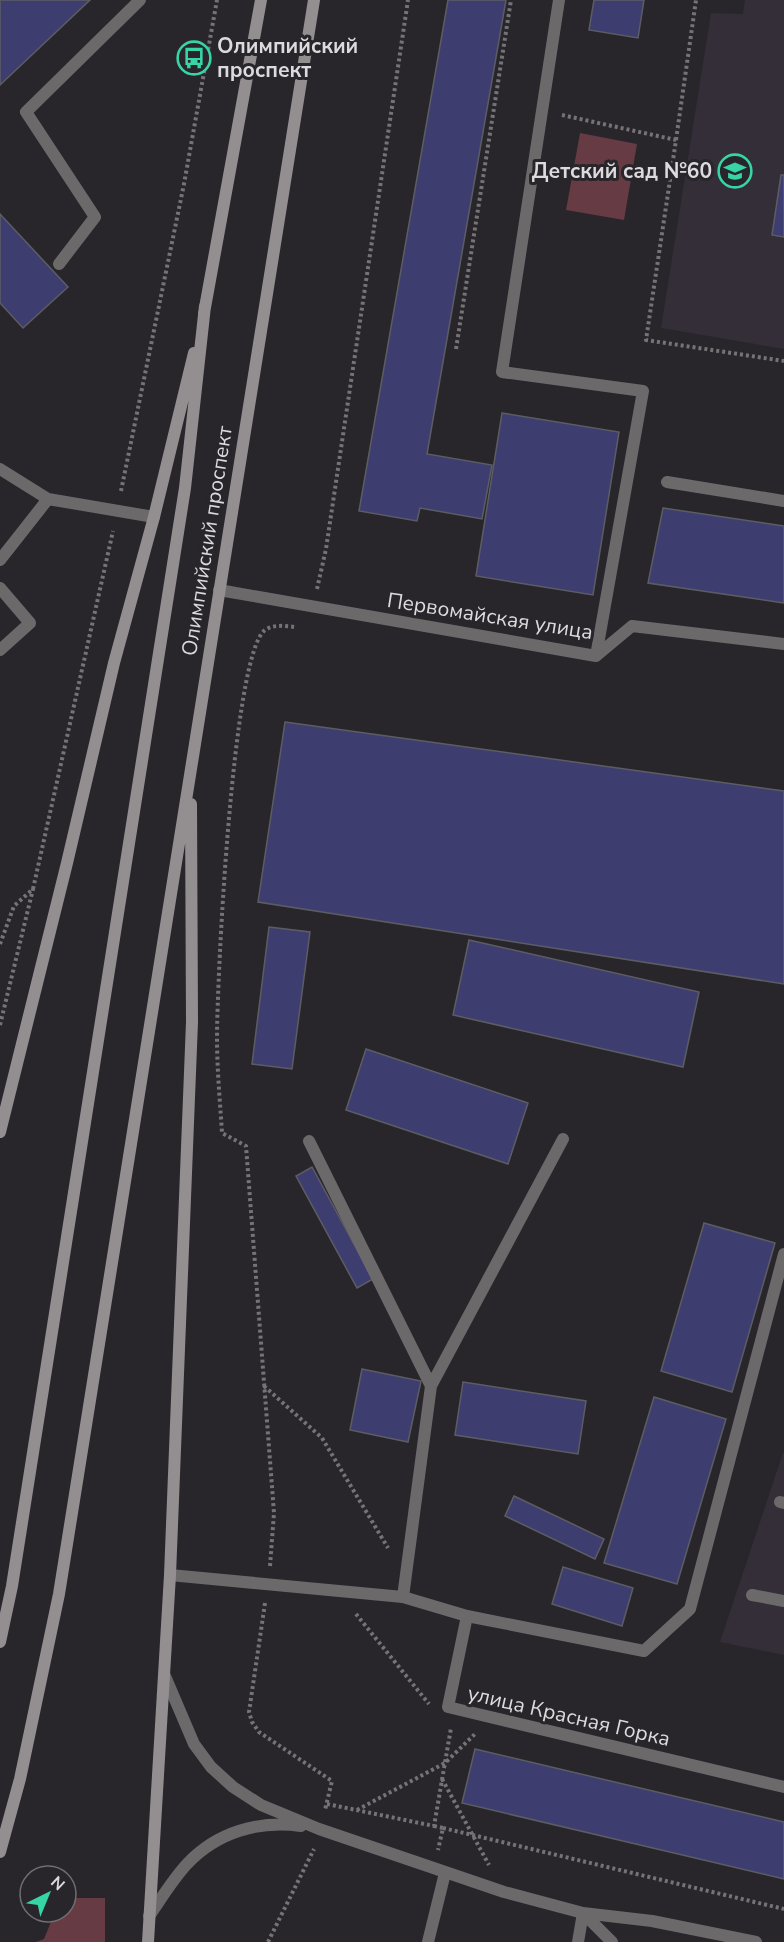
<svg xmlns="http://www.w3.org/2000/svg" width="784" height="1942" font-family="'Nunito Sans',sans-serif">
<style>
.built{fill:#332e37}
.green{fill:#663b43}
.building{fill:#3e3d70;stroke:#5c5d63;stroke-width:1.5}
.lines{fill:none;stroke-linecap:round;stroke-linejoin:round}
.path{stroke:#757376;stroke-width:4;stroke-dasharray:3 3;stroke-linecap:butt}
.lane{stroke:#6c696b;stroke-width:12}
.street{stroke:#6c696b;stroke-width:12}
.secondary{stroke:#938f91;stroke-width:12}
.labels{text-anchor:middle;dominant-baseline:central;stroke-width:6;stroke-linejoin:round;paint-order:stroke}
.poi-label{font-size:21px;font-weight:bold;fill:#dcdadd;stroke:#28262a;text-anchor:start}
.street-label{font-size:21px;fill:#dcdadd;stroke:#28262a}
</style>
<rect width="100%" height="100%" fill="#28262a"/>
<path class="built" d="M745,0H784V349L661,328L711,13L743,14Z
M783,1453H784V1655L720,1642Z"/>
<path class="green" d="M580,133L637,144L624,220L566,210Z
M66,1898H105V1942H36L44,1939L55,1912H66Z"/>
<path class="building" d="M0,0H90L0,85Z
M448,0H506L427,454L492,465L482,519L420,508L417,521L359,511Z
M594,0H644L638,38L589,30Z
M781,175H784V237L772,235Z
M0,214L68,287L23,328L0,303Z
M502,413L619,432L593,595L476,576Z
M663,508L784,526V603L648,583Z
M285,722L784,791V984L258,902Z
M269,927L310,932L292,1069L252,1064Z
M469,940L699,992L683,1067L453,1015Z
M366,1049L528,1103L508,1164L346,1110Z
M312,1167L373,1279L357,1288L296,1176Z
M704,1223L775,1243L732,1392L661,1371Z
M362,1369L421,1381L408,1442L350,1430Z
M463,1382L586,1401L578,1454L455,1435Z
M654,1397L726,1419L677,1584L604,1563Z
M514,1496L604,1539L595,1559L505,1516Z
M563,1567L633,1588L622,1626L552,1604Z
M475,1749L784,1822V1879L462,1803Z"/>
<g class="lines">
<path class="path" d="M562,115L676,140L646,340L784,361
M676,140L696,0
M456,349L511,0
M121,491L184,184L217,0
M317,589L326,549L408,0
M0,944L14,906L33,889L113,531
M0,1025L33,889
M264,1386L322,1438L388,1548
M270,1566L274,1513L246,1146L222,1133C220,1101 217,1069 217,1038C217,983 232,654 265,630C274,624 285,626 295,627
M265,1603L249,1712L252,1722L259,1732L332,1781L325,1810
M356,1614L429,1704
M442,1779L489,1865
M327,1804L434,1826L451,1728
M357,1810L445,1763L476,1733
M434,1826L443,1828L438,1850
M443,1828L784,1909
M268,1942L314,1849"/>
<path class="lane" d="M559,0L502,372L643,391L596,656
M59,264L95,217L26,112L140,0
M0,469L48,499
M667,482L784,501
M0,560L48,499L154,517
M0,588L30,623L0,650
M219,590L596,656L632,626L784,644
M309,1141L431,1386
M780,1502L784,1503
M752,1595L784,1601
M403,1597L431,1386L563,1139
M467,1616L644,1651L690,1609L784,1254
M165,1676L194,1744L211,1767L233,1787L261,1805L319,1829L504,1892L583,1913L652,1921L756,1942
M583,1913L612,1942
M149,1916C161,1899 173,1879 187,1864C217,1832 259,1820 301,1826
M428,1942L445,1873
M578,1942L583,1913"/>
<path class="street" d="M170,1575L403,1597L467,1616L448,1707L784,1787"/>
<path class="secondary" d="M204,313L261,0
M0,1132L67,863L114,663L154,517L194,353
M0,1642L12,1586L185,488L205,306
M0,1852L20,1779L59,1594L314,0
M148,1942L170,1575L192,1022L191,804"/>
</g>
<defs>
<g id="bus-ring" transform="scale(1.725)"><circle r="9.5" fill="#28262a" stroke="#37d4a6" stroke-width="1.5"/><path d="M-5-6H5V4H4V6H2V4H-2V6H-4V4H-5ZM-3.5-4V0h7V-4ZM-3.5 1.2v1.5H-2V1.2ZM2 1.2v1.5H3.5V1.2Z" fill="#37d4a6"/></g>
<g id="school-ring" transform="scale(1.725)"><circle r="9.5" fill="#28262a" stroke="#37d4a6" stroke-width="1.5"/><path d="M0-5L7-2L0 1L-7-2ZM-4 1L0 2.5L4 1V4Q0 6-4 4Z" fill="#37d4a6"/></g>
</defs>
<g fill-rule="evenodd">
<use href="#bus-ring" x="194" y="58"/>
<use href="#school-ring" x="735" y="171"/>
</g>
<g class="labels">
<g class="poi-label">
<text x="217" y="46">Олимпийский<tspan x="217" dy="24">проспект</tspan></text>
<text x="712" y="171" text-anchor="end">Детский сад №60</text>
</g>
<g class="street-label">
<text transform="translate(207 541) rotate(-81)">Олимпийский проспект</text>
<text transform="translate(490 616) rotate(9)">Первомайская улица</text>
<text transform="translate(569 1716) rotate(13)">улица Красная Горка</text>
</g>
</g>
<g transform="translate(48 1894) rotate(43)"><circle r="28" fill="#28262a" stroke="#706e72" stroke-width="1.5"/>
<path d="M0-4.5L10 22L0 15L-10 22Z" fill="#37d4a6"/>
<text y="-9" font-size="16" font-weight="bold" text-anchor="middle" fill="#dcdadd">N</text>
</g>
</svg>
